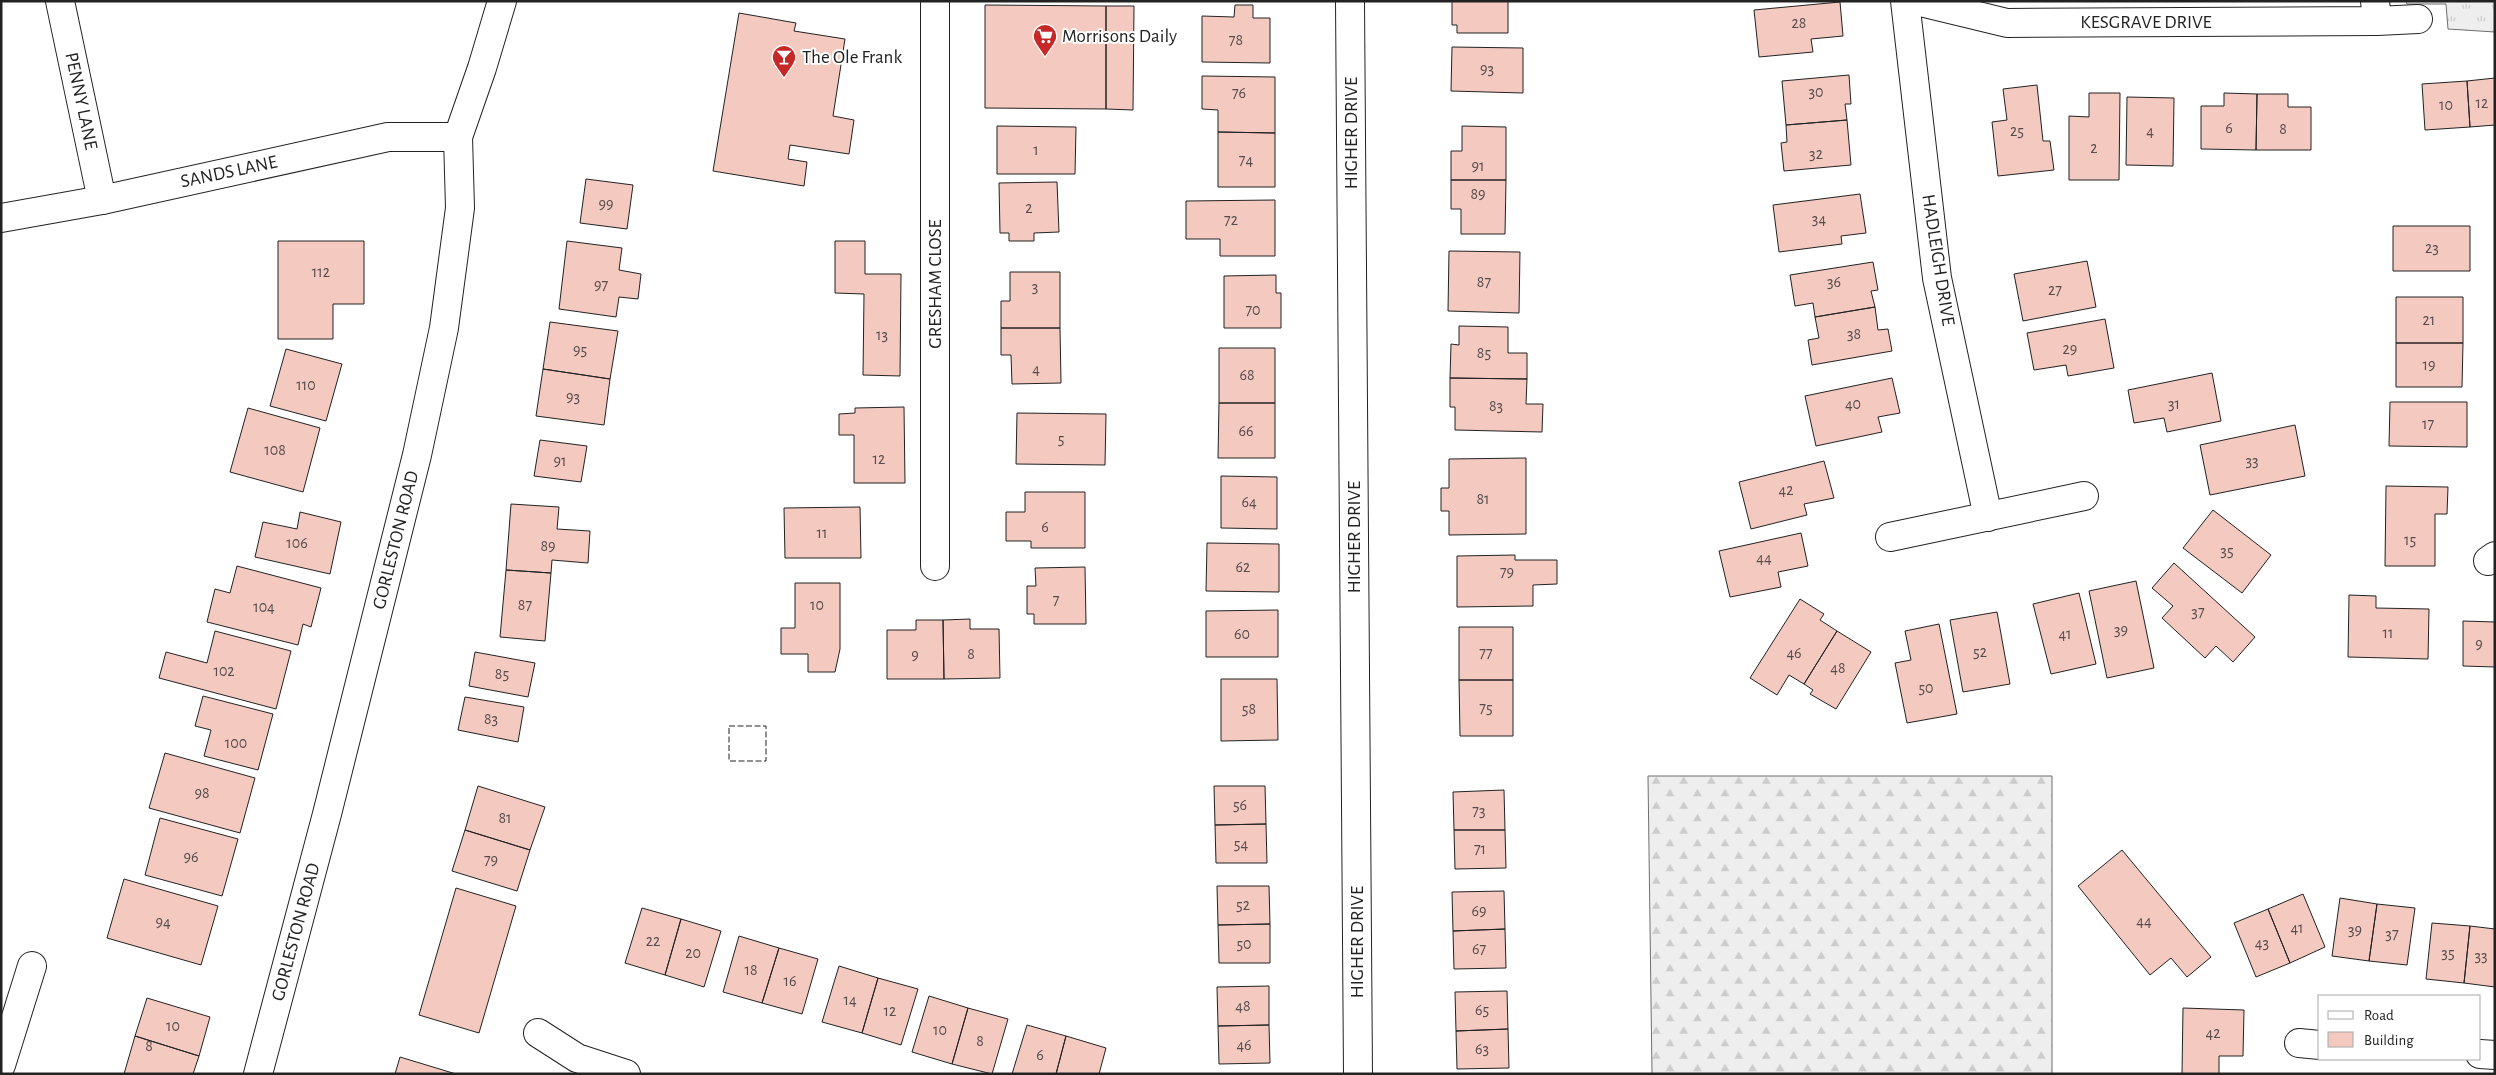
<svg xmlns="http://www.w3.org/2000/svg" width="2496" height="1075" font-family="'Alegreya Sans',sans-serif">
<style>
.forest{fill:url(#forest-firs);stroke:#6f6f6f}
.park{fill:url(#park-tufts);stroke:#6f6f6f}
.building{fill:#f3c9c0;stroke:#222}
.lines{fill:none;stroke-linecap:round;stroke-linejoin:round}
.minor-casing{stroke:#222;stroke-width:30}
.tertiary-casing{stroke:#222;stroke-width:30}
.secondary-casing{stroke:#222;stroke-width:30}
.minor{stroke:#fff;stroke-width:28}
.tertiary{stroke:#fff;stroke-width:28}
.secondary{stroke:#fff;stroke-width:28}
.fence{stroke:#222;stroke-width:1;stroke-dasharray:6 2.5;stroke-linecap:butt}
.labels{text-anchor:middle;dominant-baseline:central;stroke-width:4;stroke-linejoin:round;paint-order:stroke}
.number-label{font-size:16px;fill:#564c4a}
.street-label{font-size:19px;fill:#222;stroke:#fff}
.poi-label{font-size:19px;fill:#222;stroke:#fff;text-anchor:start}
</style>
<defs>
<pattern id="forest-firs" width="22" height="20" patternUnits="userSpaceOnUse" patternTransform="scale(1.25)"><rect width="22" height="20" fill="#eee"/><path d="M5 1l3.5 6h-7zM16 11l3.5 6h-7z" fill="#ccc"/></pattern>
<pattern id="park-tufts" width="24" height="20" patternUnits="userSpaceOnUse" patternTransform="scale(1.25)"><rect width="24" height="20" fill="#eee"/><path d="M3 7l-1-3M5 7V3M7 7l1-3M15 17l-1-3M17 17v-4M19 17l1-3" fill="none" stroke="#ccc"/></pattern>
</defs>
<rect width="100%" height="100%" fill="#fff"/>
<path class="forest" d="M1648,776H2052V1074H1652Z"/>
<path class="park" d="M2406,1H2495V32L2448,29L2446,4H2407Z"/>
<path class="building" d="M1452,1H1508V33H1457V25H1452Z
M1840,2L1843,36L1811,39L1813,52L1759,57L1754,10Z
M985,5L1106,6V109L985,108Z
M1235,5H1253V18H1270V63L1202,62V16L1234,17Z
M1106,6H1134L1133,110L1106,109Z
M739,13L796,23L794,31L845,39L833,116L854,120L849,154L790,145L788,159L807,162L804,186L713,171Z
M1452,47L1523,48V93L1451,91Z
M1849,75L1851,104H1845L1847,120L1786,125L1782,81Z
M1202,76L1275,77V133L1218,132V110L1202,109Z
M2495,78V125L2470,127L2467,81Z
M2467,81L2470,127L2425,130L2422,84Z
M2037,85L2043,141H2050L2054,170L1998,176L1992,122L2007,120L2003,89Z
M2089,93H2120L2119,180H2069V116L2089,117Z
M2224,93L2257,94L2256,150L2201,149V106H2224Z
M2257,94H2288V107H2311V150H2256Z
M2127,97L2174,98L2173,166L2126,165Z
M1847,120L1851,165L1784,171L1781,143L1787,142L1786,125Z
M997,126L1076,127L1075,174H997Z
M1462,126L1506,127V180H1451V151H1462Z
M1218,132L1275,133V187H1218Z
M586,179L633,185L627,229L580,223Z
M1451,180H1506L1505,234H1461V209H1451Z
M1057,182L1059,232L1034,233V241H1009V233H1000L999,183Z
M1860,194L1866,233L1841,236L1842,244L1779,252L1773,205Z
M1275,200V256H1220V239H1186V201Z
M2393,226H2470V271H2393Z
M278,241H364V304H333V339H278Z
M567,241L622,248L619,270L641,274L638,299L619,297L616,317L559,309Z
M835,241H865V274H901L900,376L863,375L864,294L835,293Z
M1449,251L1520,252L1519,313L1448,311Z
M2087,261L2096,307L2023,321L2014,274Z
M1873,262L1878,290L1871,291L1875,307L1815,317L1813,303L1795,306L1790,275Z
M1010,272H1060V328H1001V301H1010Z
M1276,275V293H1281V328H1224V276Z
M2396,297H2463V343H2396Z
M1875,307L1878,330L1888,329L1892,351L1812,365L1808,340L1819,338L1815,317Z
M2105,319L2114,368L2068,376L2066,365L2034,370L2027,333Z
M550,322L618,331L610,379L543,369Z
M1459,326L1508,327V353H1527V379L1450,378L1451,344L1459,345Z
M1001,328H1060L1061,383L1012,384L1011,355H1001Z
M2396,343H2463L2462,387H2396Z
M1219,348H1275V403H1219Z
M286,349L342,364L326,421L270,406Z
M543,369L610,379L604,425L536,416Z
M2212,373L2221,421L2167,432L2164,418L2134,423L2128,390Z
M1450,378L1527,379L1526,404H1543L1542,432L1455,430V407H1450Z
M1892,378L1900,413L1878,417L1882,432L1816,446L1805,396Z
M2390,402H2467V447L2389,446Z
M1219,403H1275V458H1218Z
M904,407L905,483H854V435H839V414L855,413V408Z
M248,408L320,428L303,492L230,472Z
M1017,413L1106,414L1105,465L1016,464Z
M2295,425L2305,476L2210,495L2200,445Z
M540,440L587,446L581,482L534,476Z
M1526,458V534L1449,535V511H1441V488H1449V459Z
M1824,461L1834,498L1804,504L1807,515L1751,529L1739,482Z
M1221,476L1277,477V529L1221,528Z
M2386,486L2448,487L2447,514H2435V566H2385Z
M1025,492H1085V548H1031V541H1006V512H1025Z
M511,504L559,507L557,529L590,531L588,563L552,560L551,573L506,570Z
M860,507L861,558H785L784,508Z
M2213,510L2271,555L2242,593L2183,548Z
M300,512L341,522L330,574L255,557L263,522L297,529Z
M1801,533L1808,566L1778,572L1781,587L1730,597L1719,551Z
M1207,543L1279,544V592L1206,591Z
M1515,555V560H1557V584L1533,585V606L1457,607V556Z
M2174,563L2255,637L2233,662L2216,646L2205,658L2162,618L2173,606L2152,588Z
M237,566L321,588L311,627L303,624L298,645L207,622L215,589L230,593Z
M1085,567L1086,624H1034V614H1027V586H1036L1035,568Z
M506,570L551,573L545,641L500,637Z
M2136,581L2154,668L2107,678L2089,591Z
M795,583H840V649L835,672H808V654H781V628H795Z
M2079,593L2096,664L2051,674L2033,604Z
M2349,595L2376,596V608L2429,609L2428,659L2348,657Z
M1800,599L1824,614L1820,620L1837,631L1804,684L1789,675L1777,695L1750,678Z
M1278,610V657H1206V611Z
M1997,612L2010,684L1963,692L1950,620Z
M970,619V629H999L1000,678L944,679L943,620Z
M916,620H943L944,679H887V630H916Z
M2463,621L2495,622V667L2463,666Z
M1939,624L1957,714L1907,723L1895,663L1911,660L1905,631Z
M1459,627H1513V680H1459Z
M215,631L291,651L276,709L159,678L166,652L207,663Z
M1837,631L1871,652L1836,709L1810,694L1813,690L1804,684Z
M475,652L535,663L528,697L469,686Z
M1221,679H1277L1278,740L1221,741Z
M1459,680H1513V736H1460Z
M203,696L273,714L258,770L204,756L211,730L195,726Z
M465,697L524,707L518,742L458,730Z
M165,753L255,778L240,833L149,808Z
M478,786L545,807L530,850L465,830Z
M1214,786H1265L1266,824L1215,825Z
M1504,790L1505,830H1454L1453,792Z
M160,818L238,839L222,896L145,875Z
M1266,824L1267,863H1216L1215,825Z
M465,830L530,850L517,891L452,871Z
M1454,830H1505L1506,868L1455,869Z
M2122,850L2211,957L2187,977L2171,958L2150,975L2078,886Z
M124,879L218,906L201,965L107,938Z
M1217,886H1269L1270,924L1218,925Z
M456,888L516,906L479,1033L419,1015Z
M1504,891L1505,929L1453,931L1452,892Z
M2303,894L2325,947L2290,963L2268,909Z
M2340,898L2377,904L2369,961L2332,956Z
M2377,904L2415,908L2407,965L2369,961Z
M642,908L681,919L665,975L625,963Z
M2268,909L2290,963L2256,977L2234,923Z
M681,919L721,931L704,987L665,975Z
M2432,923L2470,926L2464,983L2426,979Z
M1270,924V963H1219L1218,925Z
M2470,926L2495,929V987L2464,983Z
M1505,929L1506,968L1454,969L1453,931Z
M739,936L779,948L762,1003L723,992Z
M779,948L818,959L802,1014L762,1003Z
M839,966L878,978L862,1033L822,1022Z
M878,978L918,989L901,1045L862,1033Z
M1269,986V1025L1218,1026L1217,987Z
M1507,991L1508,1029L1456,1031L1455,992Z
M929,996L968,1008L952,1064L912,1052Z
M147,998L210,1017L199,1056L135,1036Z
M968,1008L1008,1019L992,1074L952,1064Z
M2183,1008L2244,1010L2243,1056H2219V1074H2182Z
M1027,1025L1066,1036L1056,1074H1012Z
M1269,1025L1270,1063L1219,1064L1218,1026Z
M1508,1029L1509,1068L1457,1069L1456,1031Z
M135,1036L199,1056L193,1074H124Z
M1066,1036L1106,1048L1099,1074H1056Z
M400,1057L456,1074H395Z"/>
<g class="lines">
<g class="minor-casing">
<path id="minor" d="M60,1L102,200
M1350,1L1358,1074
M1905,1L1937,278L1988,517
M1916,1L2007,23L2377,21L2375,1
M2377,21L2418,19
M1890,537L2084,496
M2488,561L2495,556
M935,566V1
M538,1033L577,1058L626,1074
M2299,1043L2320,1045
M2480,1054L2495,1055
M1,1065L32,966"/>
</g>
<g class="tertiary-casing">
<path id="tertiary" d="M1,218L102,200L388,137H458"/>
</g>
<g class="secondary-casing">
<path id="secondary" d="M258,1074L327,814L417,455L444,328L460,208L458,137L482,68L502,1"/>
</g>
<use href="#minor" class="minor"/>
<use href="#tertiary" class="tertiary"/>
<use href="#secondary" class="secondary"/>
<path class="fence" d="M729,726H766V761H729Z"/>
</g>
<defs>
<g id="supermarket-pin" transform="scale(1.25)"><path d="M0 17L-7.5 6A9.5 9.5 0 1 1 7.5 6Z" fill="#c62828" stroke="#fff"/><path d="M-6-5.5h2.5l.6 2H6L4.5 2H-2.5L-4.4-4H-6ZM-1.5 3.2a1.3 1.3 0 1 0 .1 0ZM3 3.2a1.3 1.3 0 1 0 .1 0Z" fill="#fff"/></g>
<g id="bar-pin" transform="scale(1.25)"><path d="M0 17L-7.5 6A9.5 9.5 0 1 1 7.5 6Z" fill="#c62828" stroke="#fff"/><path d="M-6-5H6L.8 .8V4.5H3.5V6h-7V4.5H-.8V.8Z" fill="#fff"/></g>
</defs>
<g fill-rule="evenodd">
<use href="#supermarket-pin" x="1045" y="36"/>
<use href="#bar-pin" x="784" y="57"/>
</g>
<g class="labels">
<g class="number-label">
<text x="1799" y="23">28</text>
<text x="1236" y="40">78</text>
<text x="1487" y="69">93</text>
<text x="1816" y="92">30</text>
<text x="1239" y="93">76</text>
<text x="2482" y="103">12</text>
<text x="2446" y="105">10</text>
<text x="2229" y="128">6</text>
<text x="2283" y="129">8</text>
<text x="2017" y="131">25</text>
<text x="2150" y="131">4</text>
<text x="2094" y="148">2</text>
<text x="1036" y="150">1</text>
<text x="1816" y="154">32</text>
<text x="1246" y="160">74</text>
<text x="1478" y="166">91</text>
<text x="1478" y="194">89</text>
<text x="606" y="204">99</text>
<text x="1029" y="208">2</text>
<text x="1819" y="219">34</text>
<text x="1231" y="220">72</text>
<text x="2432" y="248">23</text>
<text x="321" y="272">112</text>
<text x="1484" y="282">87</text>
<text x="1834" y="282">36</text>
<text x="601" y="285">97</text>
<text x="1035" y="287">3</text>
<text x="2055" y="290">27</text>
<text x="1253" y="310">70</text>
<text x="2429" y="320">21</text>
<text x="1854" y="334">38</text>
<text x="882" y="335">13</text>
<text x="2070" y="349">29</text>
<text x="580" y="350">95</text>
<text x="1484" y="353">85</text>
<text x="2429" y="365">19</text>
<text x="1036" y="369">4</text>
<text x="1247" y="375">68</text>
<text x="306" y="385">110</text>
<text x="573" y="397">93</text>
<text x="1853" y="404">40</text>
<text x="2174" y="404">31</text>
<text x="1496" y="406">83</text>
<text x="2428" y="424">17</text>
<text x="1246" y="431">66</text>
<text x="1061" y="439">5</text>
<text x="275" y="450">108</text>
<text x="879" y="459">12</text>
<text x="560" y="461">91</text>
<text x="2252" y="461">33</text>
<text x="1786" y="490">42</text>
<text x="1483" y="499">81</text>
<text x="1249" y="502">64</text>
<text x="1045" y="527">6</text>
<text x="822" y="533">11</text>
<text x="2410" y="540">15</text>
<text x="297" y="543">106</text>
<text x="548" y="546">89</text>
<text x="2227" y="551">35</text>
<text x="1764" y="558">44</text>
<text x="1243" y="567">62</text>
<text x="1507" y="572">79</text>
<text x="1056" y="600">7</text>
<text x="525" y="605">87</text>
<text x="817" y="605">10</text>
<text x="264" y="607">104</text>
<text x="2198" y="612">37</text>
<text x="2121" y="630">39</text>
<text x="2388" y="633">11</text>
<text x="1242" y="634">60</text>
<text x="2065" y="634">41</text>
<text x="2479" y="644">9</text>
<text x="1980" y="652">52</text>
<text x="1486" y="653">77</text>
<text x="1794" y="653">46</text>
<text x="971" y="654">8</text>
<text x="915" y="655">9</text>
<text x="1838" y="668">48</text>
<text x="224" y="671">102</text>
<text x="502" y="674">85</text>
<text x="1926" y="688">50</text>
<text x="1486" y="708">75</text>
<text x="1249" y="709">58</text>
<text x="491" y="719">83</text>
<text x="236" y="743">100</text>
<text x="202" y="793">98</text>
<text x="1240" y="805">56</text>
<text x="1479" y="811">73</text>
<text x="505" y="818">81</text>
<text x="1241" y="844">54</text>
<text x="1480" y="849">71</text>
<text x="191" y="857">96</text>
<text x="491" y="860">79</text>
<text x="1243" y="905">52</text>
<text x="1479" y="911">69</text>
<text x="2144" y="921">44</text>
<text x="163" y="922">94</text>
<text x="2297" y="928">41</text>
<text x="2355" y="930">39</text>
<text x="2392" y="934">37</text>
<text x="653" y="941">22</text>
<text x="2262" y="943">43</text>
<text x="1244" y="944">50</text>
<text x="1479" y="949">67</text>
<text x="693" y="953">20</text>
<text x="2448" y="953">35</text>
<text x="2481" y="956">33</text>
<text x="751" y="970">18</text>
<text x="790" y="981">16</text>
<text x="850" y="1000">14</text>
<text x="1243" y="1006">48</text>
<text x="1482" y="1010">65</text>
<text x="890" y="1011">12</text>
<text x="173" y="1026">10</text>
<text x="940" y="1030">10</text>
<text x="2213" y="1033">42</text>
<text x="980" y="1041">8</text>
<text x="1244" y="1045">46</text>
<text x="149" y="1046">8</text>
<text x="1482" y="1049">63</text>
<text x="1040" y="1055">6</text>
</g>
<g class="street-label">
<text x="2146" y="22">KESGRAVE DRIVE</text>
<text transform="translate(81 101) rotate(78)">PENNY LANE</text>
<text transform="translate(1351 133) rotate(-90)">HIGHER DRIVE</text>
<text transform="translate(229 172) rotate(-12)">SANDS LANE</text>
<text transform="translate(1938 260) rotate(81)">HADLEIGH DRIVE</text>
<text transform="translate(935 284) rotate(-90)">GRESHAM CLOSE</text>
<text transform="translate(1354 537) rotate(-90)">HIGHER DRIVE</text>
<text transform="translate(396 540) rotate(-76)">GORLESTON ROAD</text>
<text transform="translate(296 932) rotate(-75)">GORLESTON ROAD</text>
<text transform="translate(1357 942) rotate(-90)">HIGHER DRIVE</text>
</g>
<g class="poi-label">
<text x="1062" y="36">Morrisons Daily</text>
<text x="802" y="57">The Ole Frank</text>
</g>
</g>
<rect width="2496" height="1075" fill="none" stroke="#222222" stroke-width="5"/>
<rect x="2318" y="995" width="162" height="65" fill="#ffffff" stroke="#a7a7a7"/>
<rect x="2328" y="1011" width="25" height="8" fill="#ffffff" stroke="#a7a7a7"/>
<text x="2364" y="1020" font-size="15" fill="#222222">Road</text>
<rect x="2328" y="1032" width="25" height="15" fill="#f3c9c0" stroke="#a7a7a7"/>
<text x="2364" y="1045" font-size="15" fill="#222222">Building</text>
</svg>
